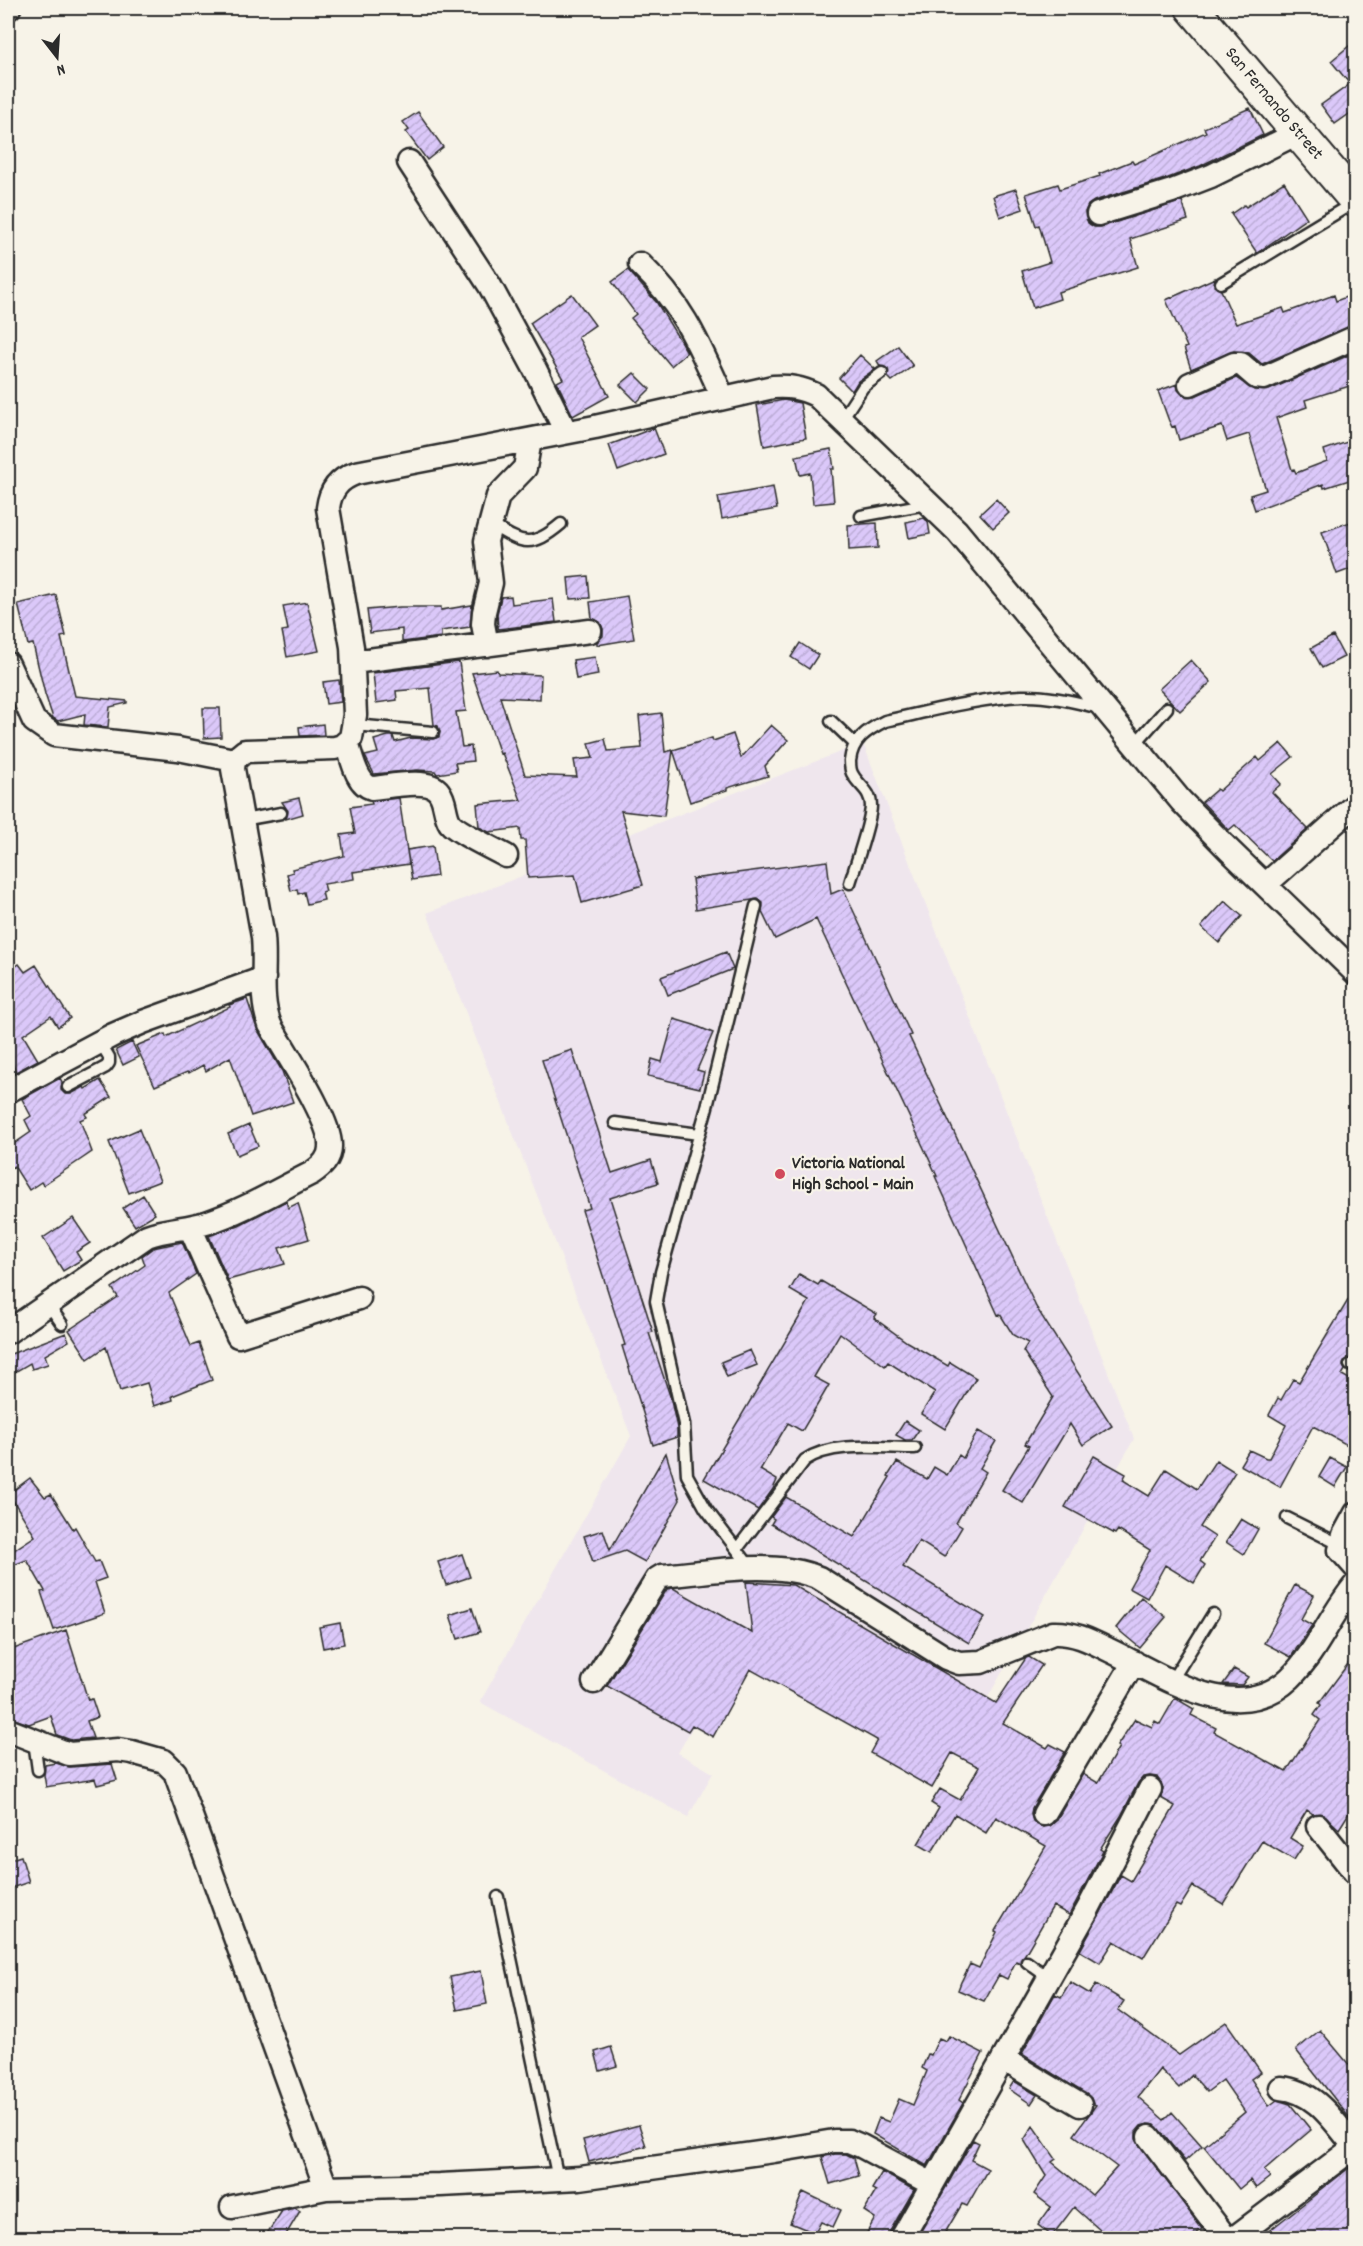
<svg xmlns="http://www.w3.org/2000/svg" width="1363" height="2246" font-family="Dekko,sans-serif">
<style>
.built{fill:#efe6ed}
.building{fill:url(#building-hatch);stroke:#2b2b2b;stroke-width:1.5}
.lines{fill:none;stroke-linecap:round;stroke-linejoin:round}
.service-casing{stroke:#2b2b2b;stroke-width:15}
.minor-casing{stroke:#2b2b2b;stroke-width:27}
.secondary-casing{stroke:#2b2b2b;stroke-width:36}
.service{stroke:#f7f3e8;stroke-width:10}
.minor{stroke:#f7f3e8;stroke-width:22}
.secondary{stroke:#f7f3e8;stroke-width:32}
.poi-dot{fill:#d1495b;stroke:#f7f3e8;stroke-width:2}
.labels{text-anchor:middle;dominant-baseline:central;stroke-width:4.5;stroke-linejoin:round;paint-order:stroke}
.street-label{font-size:18px;fill:#2b2b2b;stroke:#f7f3e8}
.poi-label{font-size:18px;font-weight:bold;fill:#2b2b2b;stroke:#f7f3e8;text-anchor:start}
</style>
<defs>
<pattern id="building-hatch" width="6" height="6" patternUnits="userSpaceOnUse" patternTransform="scale(1.5)"><rect width="6" height="6" fill="#dbc8f9"/><path d="M-1 1l2-2M0 6l6-6M5 7l2-2" fill="none" stroke="#bcacd6"/></pattern>
</defs>
<rect width="100%" height="100%" fill="#f7f3e8"/>
<filter id="ink" filterUnits="userSpaceOnUse"><feTurbulence type="fractalNoise" baseFrequency=".0167" numOctaves="2"/><feDisplacementMap in="SourceGraphic" scale="12" xChannelSelector="R" yChannelSelector="G"/><feConvolveMatrix kernelMatrix="1 2 1 2 8 2 1 2 1" color-interpolation-filters="sRGB"/></filter>
<g filter="url(#ink)">
<path class="built" d="M863,743L1134,1439L952,1761L740,1643L678,1753L713,1773L688,1817L480,1702L631,1436L427,913Z"/>
<path class="building" d="M1356,40V109L1335,124L1321,105L1350,84L1331,61Z
M1250,108L1263,135L1200,166L1168,178L1094,201L1088,205L1085,212L1088,223L1094,227H1101L1182,201L1188,220L1130,239L1138,267L1058,292L1060,299L1033,308L1022,271L1050,262L1039,225L1036,226L1026,194L1058,184L1060,189L1100,176L1099,174L1132,161L1134,164L1206,132L1204,128Z
M418,112L443,147L427,160L406,132L409,130L403,122Z
M1284,182L1307,218L1257,253L1231,214L1244,205L1246,207Z
M1016,189L1023,209L1000,217L993,196Z
M628,270L657,303L687,352L671,366L631,318L636,314L612,282Z
M1215,278L1214,286L1221,290L1236,324L1283,308L1285,313L1334,295L1336,301L1356,293V324L1262,364L1249,353L1234,351L1191,369L1184,348L1187,347L1166,300Z
M572,294L595,325L578,337L609,396L573,416L557,382L563,379L530,323Z
M898,346L913,366L892,381L888,377V369L880,366L877,361Z
M1356,352V384L1305,400L1307,407L1276,418L1292,470L1294,469L1296,473L1327,461L1324,450L1356,439V478L1324,488L1323,484L1255,510L1250,495L1266,490L1249,434L1227,441L1222,426L1179,440L1175,426L1172,427L1169,421L1158,391L1177,384L1178,390L1183,395L1195,396L1236,378L1254,390H1269Z
M860,355L875,369L858,381L852,391L839,378Z
M634,373L650,389L637,402L620,385Z
M784,400L800,403L806,438L764,446L757,405Z
M654,428L664,454L618,471L609,445Z
M831,449L834,469H831L834,502L813,504L810,473L800,475L796,456Z
M773,487L777,509L722,519L718,497Z
M996,499L1009,513L993,528L980,514Z
M924,518L928,522L930,534L909,538L906,522Z
M1356,520V567L1337,574L1322,532Z
M877,523L878,548L849,550L848,525Z
M588,576L590,598L570,599L568,578Z
M56,595L66,636L61,637L75,696L127,701V703L110,707L108,727L84,725L85,714L58,721L53,718L45,694L33,644L28,645L18,604Z
M511,596L512,604L553,599L556,622L498,629L497,614L501,597Z
M627,596L634,639L597,645V642L603,636V629L600,622L592,618L590,602Z
M307,602L319,651L287,657L282,631L288,630L283,606Z
M472,605L470,627L441,631V637L402,642V629L370,633L367,610L400,607H441V610Z
M1333,636L1344,657L1322,668L1311,648Z
M800,643L818,655L809,669L791,657Z
M595,657L598,675L576,679L573,660Z
M1191,660L1211,682L1180,711L1159,689Z
M459,662L466,711L456,712L462,747L471,746L473,761L455,763L457,771L437,774L435,771L417,770L374,774L365,756L378,753L374,740L388,736H393L395,742L411,738L433,739L439,737L440,732L438,726L434,725L430,688L396,691L397,700L376,703L373,673Z
M497,670L498,673L541,675L540,699L500,697L525,775L577,777L574,760L593,758L589,743L605,739L608,751L642,748L639,716L661,713L665,752L673,750L664,816L621,811L643,885L582,903L575,875L528,878L525,840H521L520,828L489,832L479,827L477,804L521,800L502,753L500,754L472,673Z
M339,680L341,702L326,704L323,682Z
M203,708H220L221,737L204,738Z
M323,724L324,735L300,736L299,727Z
M771,725L788,740L765,766L768,776L727,788V790L690,802L673,750L712,738L713,741L733,734L741,758Z
M1281,743L1293,757L1272,774L1281,784L1272,792L1308,829L1272,861L1235,825L1229,830L1202,802L1217,789L1219,791L1257,757L1260,761Z
M299,798L303,814L286,819L288,811L282,802Z
M399,798L409,864L353,872L354,879L324,884L326,891L322,892L324,900L307,904L304,892L298,894L297,889L291,891L287,874L293,872L292,869L344,856L341,835L355,833L350,807L372,804L371,801Z
M433,846L437,876L412,880L407,850Z
M827,861L831,894L843,889L853,910L911,1035L909,1036L1036,1307L1112,1426L1083,1445L1070,1424L1023,1503L1002,1490L1029,1446L1025,1444L1053,1397L1023,1351L1028,1343L1013,1335L1000,1314L998,1315L935,1176H937L816,919L775,939L762,912L763,903L758,899L696,909L692,879Z
M1225,901L1242,916L1219,943L1201,927Z
M726,952L733,969L668,995L661,977Z
M19,964L25,972L36,965L70,1018L58,1027L51,1016L23,1035L38,1060L16,1072L8,1054V972Z
M247,999L257,1029L282,1071L293,1102L251,1116L230,1057L206,1071L203,1065L189,1073L187,1072L155,1086L136,1046L165,1034L166,1037L230,1007L229,1005Z
M674,1019L694,1025L713,1033L697,1070L704,1072L700,1088L648,1076L652,1059L662,1062Z
M132,1042L139,1057L123,1065L116,1050Z
M572,1050L612,1173L651,1160L658,1183L610,1198L653,1332L649,1333L670,1396L677,1428V1437L653,1445L622,1346L625,1345L582,1210L590,1208L542,1060Z
M60,1078L62,1082L61,1090L65,1094H71L84,1087L85,1089L100,1080L111,1097L85,1114L87,1117L80,1120L92,1152L43,1185L41,1182L29,1190L14,1166L8,1170V1148L31,1132L25,1120L31,1116L22,1099Z
M249,1125L258,1146L237,1155L228,1134Z
M139,1129L160,1181L129,1193L109,1142Z
M143,1195L155,1214L135,1226L123,1208Z
M286,1201L288,1208L298,1203L309,1239L279,1248L285,1264L228,1280L209,1236L239,1225Z
M73,1218L90,1243L76,1252L81,1260L63,1271L43,1238Z
M182,1242L196,1274L169,1293L191,1346L199,1343L212,1380L172,1396L173,1400L154,1406L147,1383L120,1391L106,1347L88,1359L69,1330L118,1297L112,1288L145,1265L142,1256L153,1248Z
M799,1274L818,1285L821,1281L877,1314L874,1318L907,1342L948,1366L950,1362L976,1378L945,1429L921,1414L935,1392L888,1362L885,1366L840,1333L814,1377L829,1385L802,1431L788,1423L760,1470L777,1480L773,1489L758,1510L704,1479L809,1301L790,1290Z
M1356,1287V1352L1352,1358L1344,1361L1343,1366L1345,1370L1342,1375L1356,1383V1438L1351,1447L1313,1426L1280,1487L1240,1465L1249,1450L1266,1458H1269L1286,1425L1269,1415L1278,1398L1281,1400L1293,1379L1299,1382Z
M66,1333L69,1341L45,1355L48,1364L32,1369L30,1363L8,1376V1355Z
M750,1350L757,1365L727,1377L721,1362Z
M905,1421L919,1430L912,1440H905L896,1435Z
M978,1431L996,1441L980,1468L986,1472L956,1523L962,1527L944,1557L919,1541L903,1567L985,1617L969,1643L771,1524L774,1519L771,1517L786,1497L854,1537L890,1477L888,1476L897,1462L927,1479L934,1467L947,1475L959,1455L963,1458Z
M666,1453L680,1500L645,1562L625,1551L593,1562L584,1536L603,1530L610,1550Z
M1094,1456L1126,1474L1123,1480L1149,1496L1166,1469L1197,1489L1216,1460L1235,1472L1200,1527L1215,1537L1200,1561L1205,1565L1194,1583L1165,1565L1147,1598L1129,1588L1150,1550L1118,1530L1115,1534L1065,1507Z
M1330,1458L1347,1467L1335,1487L1319,1477Z
M30,1478L45,1497L51,1494L73,1529L75,1527L95,1562L99,1561L106,1578L95,1582L105,1613L54,1630L41,1592L45,1591L27,1560L8,1567V1554L35,1536L9,1494Z
M1241,1519L1258,1529L1244,1554L1226,1542Z
M462,1554L470,1577L446,1585L438,1562Z
M746,1582L793,1585L996,1703L1026,1658L1029,1657L1042,1665L1003,1723L1047,1748L1050,1744L1065,1752L1032,1808L1031,1814L1033,1821L1043,1827L1050,1826L1056,1821L1083,1774L1098,1783L1119,1747L1117,1746L1135,1719L1152,1727L1155,1721L1160,1724L1175,1698L1194,1709L1191,1715L1216,1728L1214,1732L1286,1772L1320,1720L1314,1715L1321,1705L1319,1703L1356,1653V1802L1339,1829L1323,1814H1313L1307,1810L1290,1838L1303,1846L1294,1860L1262,1841L1223,1904L1193,1886L1180,1907L1176,1905L1143,1958L1114,1941L1100,1963L1080,1951L1121,1875L1131,1881L1175,1806L1161,1798L1163,1788L1157,1777L1150,1776L1143,1777L1138,1783L1121,1816L1100,1849L1103,1851L1069,1915L1053,1906L1020,1963L1016,1961L1007,1979L999,1975L984,2001L958,1990L961,1982L970,1964L979,1968L997,1932L995,1931L1046,1846L996,1817L986,1833L955,1814L932,1852L918,1844L939,1808L931,1803L940,1789L960,1800L979,1767L952,1753L932,1788L870,1753L877,1740L750,1669L713,1737L692,1725L688,1731L607,1686L667,1589L673,1588L752,1633Z
M1295,1585L1314,1595L1301,1619L1312,1625L1291,1657L1264,1643Z
M1141,1597L1166,1617L1140,1648L1116,1628Z
M472,1608L480,1632L458,1639L450,1615Z
M340,1623L344,1644L323,1648L319,1627Z
M66,1630L88,1700L92,1699L98,1717L87,1721L93,1738L71,1740L57,1735L51,1716L29,1724L8,1717V1651Z
M1234,1669L1248,1677L1242,1685L1223,1684Z
M56,1763L70,1767L112,1764L117,1780L97,1785L95,1779L46,1787L44,1775L45,1765Z
M21,1856L29,1882L8,1889V1860Z
M481,1971L487,2004L457,2010L450,1977Z
M1070,1982L1090,1994L1096,1984L1124,2001L1118,2010L1179,2055L1226,2022L1261,2072L1251,2079L1269,2106L1277,2100L1290,2104L1311,2130L1264,2170L1270,2177L1256,2188L1250,2180L1239,2189L1204,2146L1245,2112L1223,2080L1207,2092L1192,2075L1179,2088L1160,2069L1138,2097L1164,2120L1172,2112L1202,2146L1185,2161L1155,2125L1148,2124L1141,2126L1136,2132V2139L1202,2229L1189,2238H1109L1074,2207L1052,2236L1038,2225L1051,2207L1034,2194L1046,2176L1024,2140L1033,2126L1056,2159L1052,2162L1092,2195L1117,2167L1074,2135L1096,2105L1093,2104L1091,2098L1022,2054L1055,1994L1061,1997Z
M1320,2030L1356,2073V2126L1296,2050Z
M949,2036L983,2053L959,2100L963,2103L927,2166L873,2134L879,2118L889,2122L899,2099L913,2105L927,2071L922,2068L928,2054L931,2055L939,2038L946,2041Z
M611,2047L617,2066L600,2071L595,2052Z
M1014,2081L1037,2095L1031,2104L1009,2089Z
M639,2125L646,2146L589,2162L583,2140Z
M973,2140L979,2143L971,2160L988,2169L967,2206L962,2204L942,2238H917Z
M835,2154H846L854,2158L859,2176L830,2184L822,2157Z
M1349,2168L1356,2177V2238H1260Z
M882,2172L914,2190L890,2231L889,2238H864L875,2218L864,2211L876,2191L872,2189Z
M803,2192L841,2210L833,2227L821,2222L815,2233L790,2223Z
M295,2208L300,2211L284,2238H264L282,2211Z"/>
<g class="lines">
<g class="service-casing">
<path id="service" d="M1341,179L1356,167
M1221,283L1353,203
M842,419L863,387L882,373
M861,516L926,504
M490,524C522,543 530,550 561,524
M831,721L855,744
M354,725L433,732
M1134,745L1167,708
M243,820L281,813
M850,883C855,866 871,822 871,806C871,791 860,787 853,775C850,771 850,766 850,761C852,740 867,730 885,721C927,712 980,698 1022,696C1048,695 1075,702 1100,708
M68,1087L106,1067L109,1063V1057L100,1042
M615,1123L699,1134
M48,1304L62,1324
M1350,1365L1356,1368
M1287,1518L1341,1545
M737,1549L805,1460C834,1441 881,1448 915,1448
M751,1568L706,1509L687,1475L684,1424L656,1301L661,1272L707,1107L756,906
M1172,1680L1213,1614
M34,1741L38,1770
M498,1897L558,2179
M1027,1962L1049,1978"/>
</g>
<g class="minor-casing">
<path id="minor" d="M8,8H9
M409,162L490,286L536,371L566,432
M1098,214L1172,191L1211,176L1298,133
M640,264C684,306 699,345 723,398
M1190,384L1234,364H1241L1256,377L1264,378L1356,337
M487,645L483,624L484,612L491,583L486,541L498,496L525,468L530,440
M353,662L590,631
M8,664L34,721L54,735L178,749L234,760
M347,743C352,757 356,784 372,788C387,787 429,777 439,792C446,801 444,814 450,823C457,832 494,849 506,856
M1265,885L1356,804
M8,1091L113,1035L143,1022L264,978
M190,1227L238,1336L359,1298
M8,1332L147,1236C166,1229 186,1229 206,1223C243,1211 278,1190 312,1173C322,1166 330,1159 330,1147C332,1121 284,1050 270,1025C259,997 266,967 263,937L233,769L234,760L245,751L335,748L342,746L351,738L355,715L352,647L328,508C330,490 339,479 356,473L595,427L773,387C790,386 801,388 816,395L957,531L1181,801L1229,850L1356,973
M1356,1513L1344,1535L1340,1550L1356,1568
M594,1682L657,1579L662,1576C709,1572 775,1559 819,1578L946,1658L959,1663L981,1662L1053,1633C1074,1632 1091,1641 1109,1650C1162,1675 1237,1729 1290,1678C1317,1652 1331,1613 1356,1584
M8,1730L69,1754L118,1750L132,1752L164,1761L175,1772L326,2188
M1044,1814L1134,1662
M1318,1826L1356,1874
M1003,2059L1080,2105
M1281,2088C1316,2091 1334,2122 1355,2147
M1149,2137L1226,2238
M232,2207L326,2188L440,2185L580,2178L774,2151L834,2141H849L861,2146L932,2184
M902,2238L1088,1909L1150,1789
M1234,2238L1356,2146"/>
</g>
<g class="secondary-casing">
<g id="secondary">
<path id="s1" d="M1192,8L1356,201"/>
</g>
</g>
<use href="#service" class="service"/>
<use href="#minor" class="minor"/>
<use href="#secondary" class="secondary"/>
</g>
</g>
<circle class="poi-dot" cx="780" cy="1174" r="6"/>
<g class="labels">
<g class="street-label">
<text stroke="none"><textPath href="#s1" startOffset="126">San Fernando Street</textPath></text>
</g>
<g class="poi-label">
<text x="792" y="1164">Victoria National<tspan x="792" dy="21">High School - Main</tspan></text>
</g>
</g>
<rect width="1363" height="2246" fill="none" stroke="#f7f3e8" stroke-width="30"/>
<rect x="15" y="15" width="1333" height="2216" fill="none" stroke="#2b2b2b" stroke-width="2" filter="url(#ink)"/>
<g transform="translate(57 57) rotate(163)" stroke="#f7f3e8" stroke-width="4.5" paint-order="stroke">
<path d="M0-4.5L10 22L0 15L-10 22Z" fill="#2b2b2b"/>
<text y="-9" font-size="16" font-weight="bold" text-anchor="middle" fill="#2b2b2b">N</text>
</g>
</svg>
